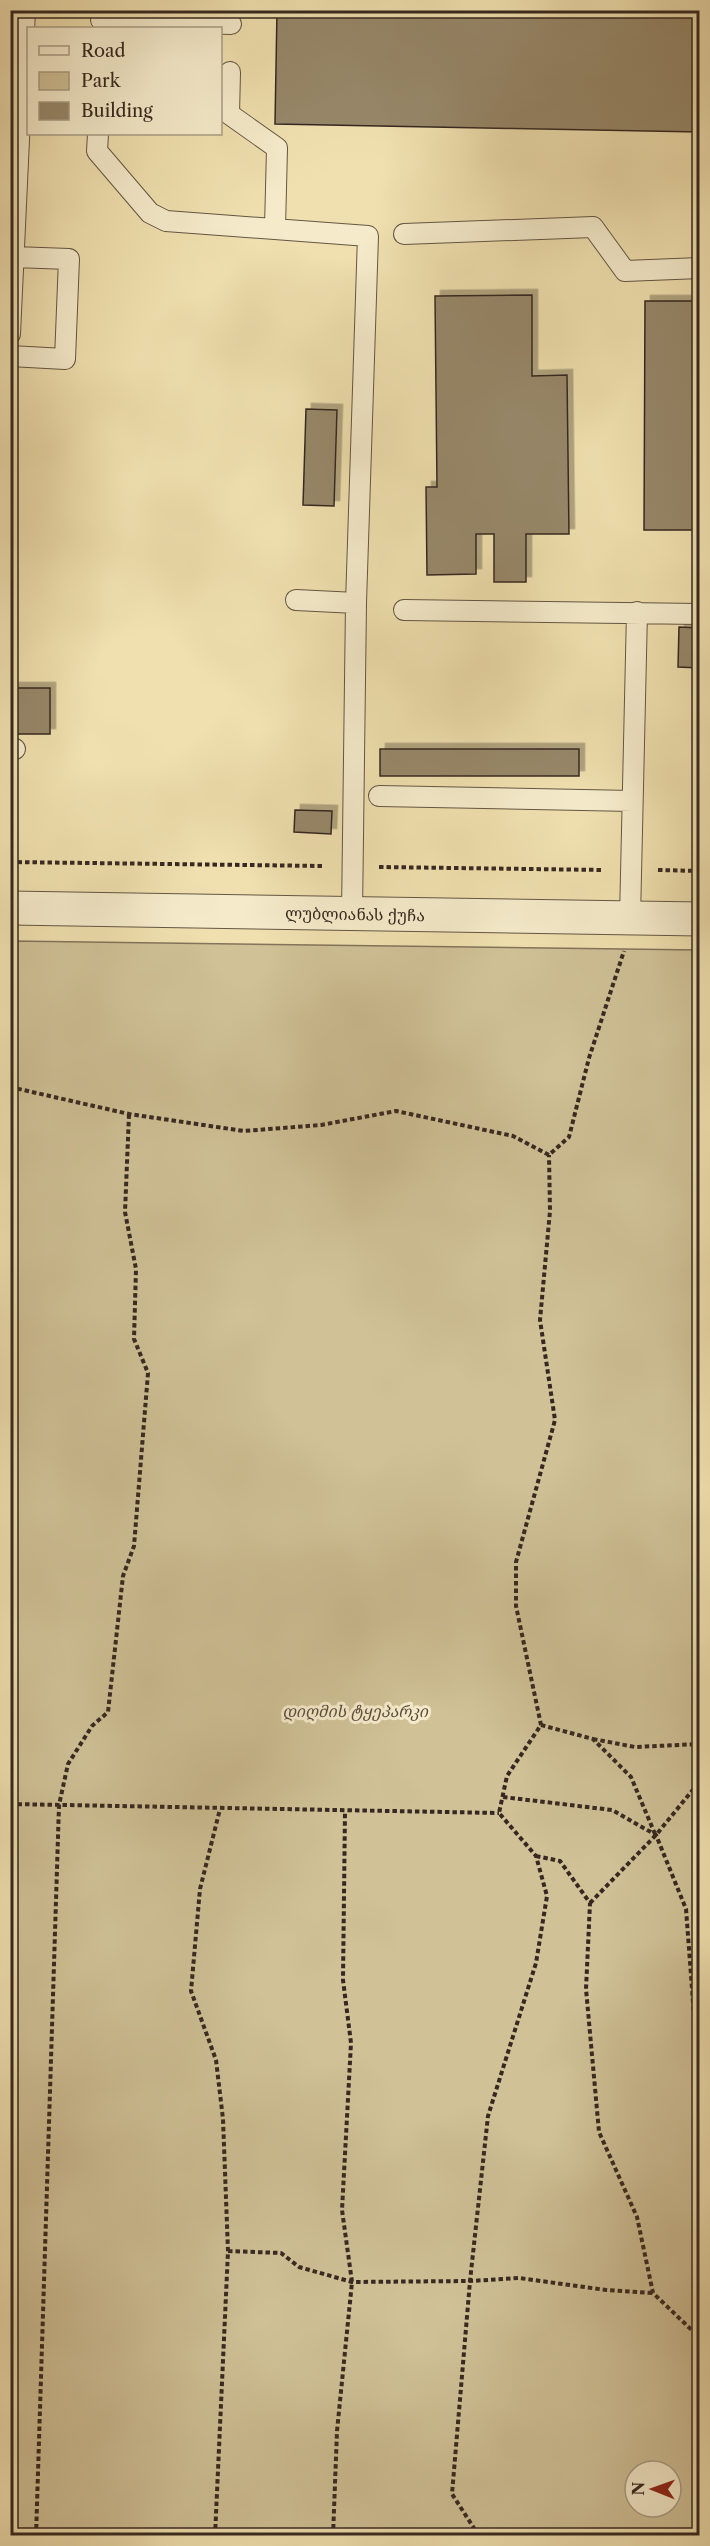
<svg xmlns="http://www.w3.org/2000/svg" width="710" height="2546" font-family="'Libre Caslon Text','Noto Serif Georgian',serif">
<style>
.green{fill:#d0c197;stroke:#83745c;stroke-width:1.5;fill-rule:evenodd}
.building{fill:#97886b;stroke:#362821;stroke-width:1.5;filter:url(#shadow)}
.lines{fill:none;stroke-linecap:round;stroke-linejoin:round}
.service-casing{stroke:#645644;stroke-width:22}
.tertiary-casing{stroke:#645644;stroke-width:35}
.path{stroke:#362821;stroke-width:4;stroke-dasharray:4.5 3;stroke-linecap:butt}
.service{stroke:#f5ebcb;stroke-width:20}
.tertiary{stroke:#f5ebcb;stroke-width:33}
.labels{text-anchor:middle;dominant-baseline:central;stroke-width:6;stroke-linejoin:round;paint-order:stroke}
.street-label{font-size:16px;fill:#362821;stroke:#f5ebcb}
.park-label{font-size:16px;font-style:italic;fill:#5c4e3e;stroke:#f5ebcb}
</style>
<defs>
<filter id="shadow"><feDropShadow dx="5.5" dy="-5.5" stdDeviation="0" flood-color="#0004"/></filter>
</defs>
<rect width="100%" height="100%" fill="#f0e0af"/>
<filter id="stains"><feTurbulence type="fractalNoise" baseFrequency=".00333" numOctaves="4"/><feColorMatrix values="0 0 0 0 .2 0 0 0 0 .09 0 0 0 0 .02 0 0 0 .5 -.17"/></filter>
<radialGradient id="worn" r=".72"><stop offset=".6" stop-color="#630" stop-opacity="0"/><stop offset="1" stop-color="#630" stop-opacity=".3"/></radialGradient>
<path class="green" d="M11,941L699,950V2535H11ZM635,2471H671V2507H635Z"/>
<path class="building" d="M277,10H700V132L275,124Z
M532,295V376L567,375L569,534H526V582H494V534H476V574L427,575L426,487H437L435,296Z
M645,301H700V530H644Z
M306,409L337,410L334,506L303,505Z
M679,627L700,628V668L678,667Z
M10,688H50V734H10Z
M380,749H579V776H380Z
M295,810L332,811L331,834L294,832Z"/>
<g class="lines">
<g class="service-casing">
<path id="service" d="M101,20L231,24
M230,72L229,114L277,148L275,228
M98,134L97,151L150,213L166,221L368,236L356,603L352,914
M404,234L593,227L625,271L700,268
M10,334L25,10
M10,356L65,359L69,259L14,257
M296,600L356,603
M404,610L700,614
M10,749H15
M379,796L632,801
M630,918L637,612"/>
</g>
<g class="tertiary-casing">
<path id="tertiary" d="M10,908L700,919"/>
</g>
<path class="path" d="M10,862L324,866
M379,867L603,870
M658,870L700,871
M10,1087L129,1114L244,1131L321,1125L396,1111L513,1136L549,1155L569,1137L589,1058L624,951
M541,1725L593,1739L631,1777L655,1834
M593,1739L635,1747L700,1744
M503,1797L612,1810L656,1835L686,1909L700,2095
M10,1804L499,1813
M536,1856L560,1861L590,1903L586,1989L599,2132L637,2217L653,2293L700,2338
M590,1903L656,1835L700,1781
M228,2251L281,2253L299,2267L352,2282L470,2281L519,2278L606,2290L653,2293
M36,2536L59,1805L68,1764L92,1726L108,1712L123,1576L134,1546L148,1373L134,1339L136,1269L125,1212L129,1114
M215,2536L228,2251L223,2119L216,2060L191,1991L200,1889L220,1809
M333,2536L337,2431L352,2282L342,2210L351,2043L343,1980L345,1811
M479,2536L452,2494L470,2281L488,2116L536,1963L547,1896L536,1856L499,1813L507,1776L541,1725L516,1606V1562L555,1420L540,1320L550,1211L549,1155"/>
<use href="#service" class="service"/>
<use href="#tertiary" class="tertiary"/>
</g>
<g class="labels">
<g class="street-label">
<text transform="translate(355 914) rotate(1)">ლუბლიანას ქუჩა</text>
</g>
<g class="park-label">
<text x="355" y="1711">დიღმის ტყეპარკი</text>
</g>
</g>
<rect width="710" height="2546" fill="none" stroke="#f0e0af" stroke-width="36"/>
<rect x="12" y="12" width="686" height="2522" fill="none" stroke="#362821" stroke-width="3"/>
<rect x="18" y="18" width="674" height="2510" fill="none" stroke="#362821" stroke-width="1.5"/>
<rect x="27" y="27" width="195" height="108" fill="#f5ebcb" stroke="#a99d87" stroke-width="1.5"/>
<rect x="39" y="46" width="30" height="9" fill="#f5ebcb" stroke="#a99d87" stroke-width="1.5"/>
<text x="81" y="57" font-size="18" fill="#362821">Road</text>
<rect x="39" y="72" width="30" height="18" fill="#d0c197" stroke="#a99d87" stroke-width="1.5"/>
<text x="81" y="87" font-size="18" fill="#362821">Park</text>
<rect x="39" y="102" width="30" height="18" fill="#97886b" stroke="#a99d87" stroke-width="1.5"/>
<text x="81" y="117" font-size="18" fill="#362821">Building</text>
<g transform="translate(653 2489) rotate(271)"><circle r="28" fill="#f5ebcb" stroke="#a99d87" stroke-width="1.5"/>
<path d="M0-4.5L10 22L0 15L-10 22Z" fill="#8f2418"/>
<text y="-9" font-size="16" font-weight="bold" text-anchor="middle" fill="#362821">N</text>
</g>
<rect width="100%" height="100%" filter="url(#stains)"/>
<rect width="100%" height="100%" fill="url(#worn)"/>
</svg>
